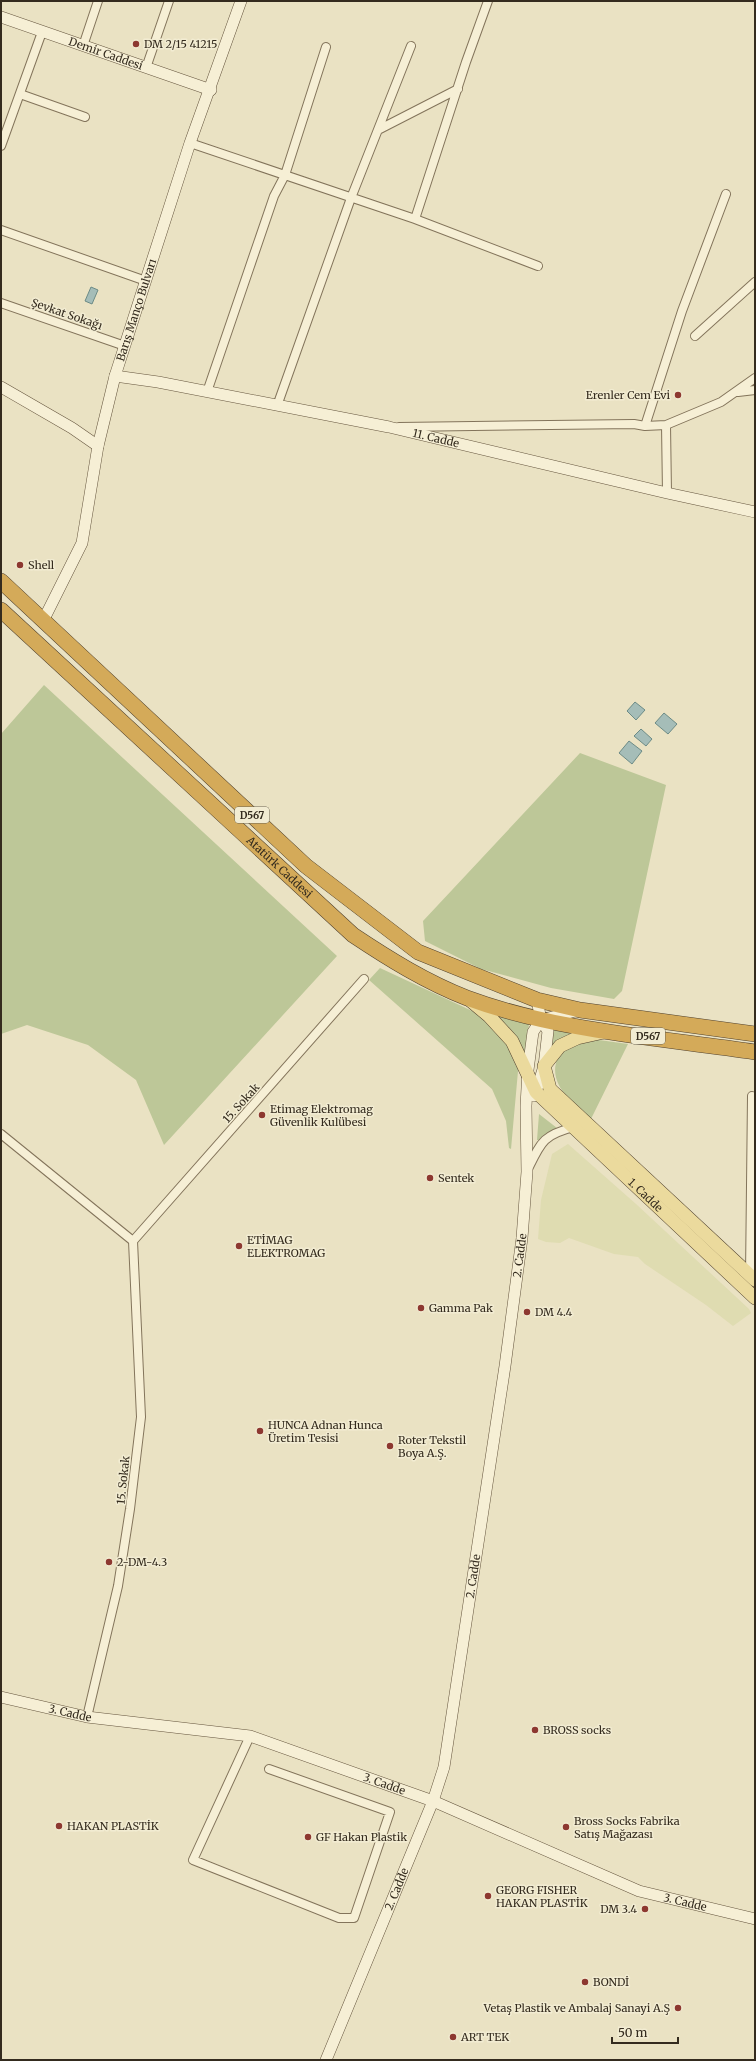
<svg xmlns="http://www.w3.org/2000/svg" width="756" height="2061" font-family="Merriweather,serif">
<style>
.farmland{fill:#dfdcb1}
.green{fill:#bdc798}
.water{fill:#a5bdb8;stroke:#6c8b86}
.lines{fill:none;stroke-linecap:round;stroke-linejoin:round}
.street-casing{stroke:#83745b;stroke-width:10}
.secondary-casing{stroke:#65553e;stroke-width:12}
.primary-casing{stroke:#51422f;stroke-width:14}
.highway-casing{stroke:#51422f;stroke-width:16}
.street{stroke:#f6efd5;stroke-width:8}
.secondary{stroke:#f6efd5;stroke-width:11}
.primary{stroke:#ebda9d;stroke-width:13}
.highway{stroke:#d4aa59;stroke-width:15}
.poi-dot{fill:#8d3830;stroke:#f2ecd2;stroke-width:1.5}
.labels{text-anchor:middle;dominant-baseline:central;stroke-width:3;stroke-linejoin:round;paint-order:stroke}
.shield{fill:#f2ecd2;stroke:#6d6554;stroke-width:1}
.shield-label{font-size:10px;font-weight:bold;fill:#342b1e}
.poi-label{font-size:11px;fill:#342b1e;stroke:#f2ecd2;text-anchor:start}
.street-label{font-size:11px;fill:#342b1e;stroke:#f2ecd2}
</style>
<rect width="100%" height="100%" fill="#eae2c3"/>
<path class="farmland" d="M568,1144L636,1204L749,1309L751,1313L733,1326L706,1305L645,1264L638,1257L614,1254L569,1238L560,1243L546,1242L538,1239L541,1200L552,1154Z"/>
<path class="green" d="M44,685L337,956L164,1145L136,1080L88,1045L27,1025L1,1034V734Z
M580,753L666,785L622,991L614,999L551,988L481,969L425,941L423,921Z
M380,968L483,1016L519,1060L511,1149L509,1148L506,1121L492,1089L369,980Z
M497,1015L529,1023L526,1057Z
M551,1026L582,1031L550,1054Z
M592,1039L628,1044L590,1121C575,1106 550,1086 556,1063C557,1058 560,1052 563,1049C571,1044 583,1042 592,1039Z
M539,1114L557,1128L539,1140H537Z"/>
<path class="water" d="M91,287L98,290L92,304L85,301Z
M635,702L645,710L636,720L627,711Z
M664,713L677,724L668,734L655,723Z
M641,729L652,739L646,746L634,736Z
M629,741L642,751L632,764L619,753Z"/>
<g class="lines">
<g class="street-casing">
<path id="street" d="M83,46L98,1
M146,68L169,1
M20,94L85,117
M378,130L458,89
M190,143L415,219L538,266
M1,146L42,32
M415,219L466,62L488,1
M1,230L146,281
M1,303L125,346
M695,336L755,282
M207,392L274,196L285,175L326,47
M738,392L755,390
M277,406L351,198L411,46
M666,425L667,493
M645,426L682,311L726,194
M399,427L634,424L645,426L666,425L721,402L755,378
M1,1134L133,1241L141,1417L130,1509L118,1586L87,1717
M528,1169C541,1142 543,1135 574,1127
M133,1241L364,979
M750,1276L752,1096
M250,1736L193,1860L339,1918H354L390,1812L269,1769"/>
</g>
<g class="secondary-casing">
<g id="secondary">
<path id="s1" d="M1,17L211,90"/>
<path id="s2" d="M115,376L158,382L389,427L667,493L755,512"/>
<path d="M1,387L72,428L98,446"/>
<path id="s3" d="M43,621L82,543L98,446L115,376L190,143L241,1"/>
<path d="M534,1096L536,1092L544,1066L548,1031L541,1020L537,1000"/>
<path id="s4" d="M1,1697L87,1717L250,1736L433,1801L639,1891L755,1919"/>
<path id="s5" d="M326,2060L433,1801L444,1767L505,1366L522,1238L527,1172L526,1106L528,1070L533,1032L541,1020L579,1010"/>
</g>
</g>
<g class="primary-casing">
<g id="primary">
<path id="s6" d="M471,1001L489,1016L512,1041L536,1092L755,1298"/>
<path d="M604,1032L577,1038L560,1046L544,1066L550,1089L755,1280"/>
</g>
</g>
<g class="highway-casing">
<g id="highway">
<path d="M1,581L306,866L418,952L537,1000L580,1010L755,1034"/>
<path id="s7" d="M1,610L353,935C389,959 426,982 467,998C556,1031 661,1038 755,1052"/>
</g>
</g>
<use href="#street" class="street"/>
<use href="#secondary" class="secondary"/>
<use href="#primary" class="primary"/>
<use href="#highway" class="highway"/>
</g>
<g class="poi-dot">
<circle cx="136" cy="44" r="4"/>
<circle cx="678" cy="395" r="4"/>
<circle cx="20" cy="565" r="4"/>
<circle cx="262" cy="1115" r="4"/>
<circle cx="430" cy="1178" r="4"/>
<circle cx="239" cy="1246" r="4"/>
<circle cx="421" cy="1308" r="4"/>
<circle cx="527" cy="1312" r="4"/>
<circle cx="260" cy="1431" r="4"/>
<circle cx="390" cy="1446" r="4"/>
<circle cx="109" cy="1562" r="4"/>
<circle cx="535" cy="1730" r="4"/>
<circle cx="59" cy="1826" r="4"/>
<circle cx="566" cy="1827" r="4"/>
<circle cx="308" cy="1837" r="4"/>
<circle cx="488" cy="1896" r="4"/>
<circle cx="645" cy="1909" r="4"/>
<circle cx="585" cy="1982" r="4"/>
<circle cx="678" cy="2008" r="4"/>
<circle cx="453" cy="2037" r="4"/>
</g>
<g class="labels">
<g class="shield">
<rect x="235" y="807" width="34" height="16" rx="3"/>
<rect x="631" y="1028" width="34" height="16" rx="3"/>
</g>
<g class="shield-label">
<text x="252" y="815">D567</text>
<text x="648" y="1036">D567</text>
</g>
<g class="poi-label">
<text x="144" y="44">DM 2/15 41215</text>
<text x="670" y="395" text-anchor="end">Erenler Cem Evi</text>
<text x="28" y="565">Shell</text>
<text x="270" y="1109">Etimag Elektromag<tspan x="270" dy="13">Güvenlik Kulübesi</tspan></text>
<text x="438" y="1178">Sentek</text>
<text x="247" y="1240">ETİMAG<tspan x="247" dy="13">ELEKTROMAG</tspan></text>
<text x="429" y="1308">Gamma Pak</text>
<text x="535" y="1312">DM 4.4</text>
<text x="268" y="1425">HUNCA Adnan Hunca<tspan x="268" dy="13">Üretim Tesisi</tspan></text>
<text x="398" y="1440">Roter Tekstil<tspan x="398" dy="13">Boya A.Ş.</tspan></text>
<text x="117" y="1562">2-DM-4.3</text>
<text x="543" y="1730">BROSS socks</text>
<text x="574" y="1821">Bross Socks Fabrika<tspan x="574" dy="13">Satış Mağazası</tspan></text>
<text x="67" y="1826">HAKAN PLASTİK</text>
<text x="316" y="1837">GF Hakan Plastik</text>
<text x="496" y="1890">GEORG FISHER<tspan x="496" dy="13">HAKAN PLASTİK</tspan></text>
<text x="637" y="1909" text-anchor="end">DM 3.4</text>
<text x="593" y="1982">BONDİ</text>
<text x="670" y="2008" text-anchor="end">Vetaş Plastik ve Ambalaj Sanayi A.Ş</text>
<text x="461" y="2037">ART TEK</text>
</g>
<g class="street-label">
<text stroke="none"><textPath href="#s1" startOffset="111">Demir Caddesi</textPath></text>
<text stroke="none"><textPath href="#s3" startOffset="327">Barış Manço Bulvarı</textPath></text>
<text transform="translate(67 314) rotate(19)">Şevkat Sokağı</text>
<text stroke="none"><textPath href="#s2" startOffset="327">11. Cadde</textPath></text>
<text stroke="none"><textPath href="#s7" startOffset="379">Atatürk Caddesi</textPath></text>
<text transform="translate(241 1103) rotate(-48)">15. Sokak</text>
<text stroke="none"><textPath href="#s6" startOffset="264">1. Cadde</textPath></text>
<text stroke="none"><textPath href="#s5" startOffset="833">2. Cadde</textPath></text>
<text transform="translate(123 1480) rotate(-84)">15. Sokak</text>
<text stroke="none"><textPath href="#s5" startOffset="509">2. Cadde</textPath></text>
<text stroke="none"><textPath href="#s4" startOffset="71">3. Cadde</textPath></text>
<text stroke="none"><textPath href="#s4" startOffset="395">3. Cadde</textPath></text>
<text stroke="none"><textPath href="#s5" startOffset="185">2. Cadde</textPath></text>
<text stroke="none"><textPath href="#s4" startOffset="719">3. Cadde</textPath></text>
</g>
</g>
<rect width="756" height="2061" fill="none" stroke="#342b1e" stroke-width="4"/>
<path d="M612 2037v6h66v-6" fill="none" stroke="#342b1e" stroke-width="2"/>
<text x="618" y="2037" font-size="12" fill="#342b1e" stroke="#f2ecd2" stroke-width="3" paint-order="stroke">50 m</text>
</svg>
